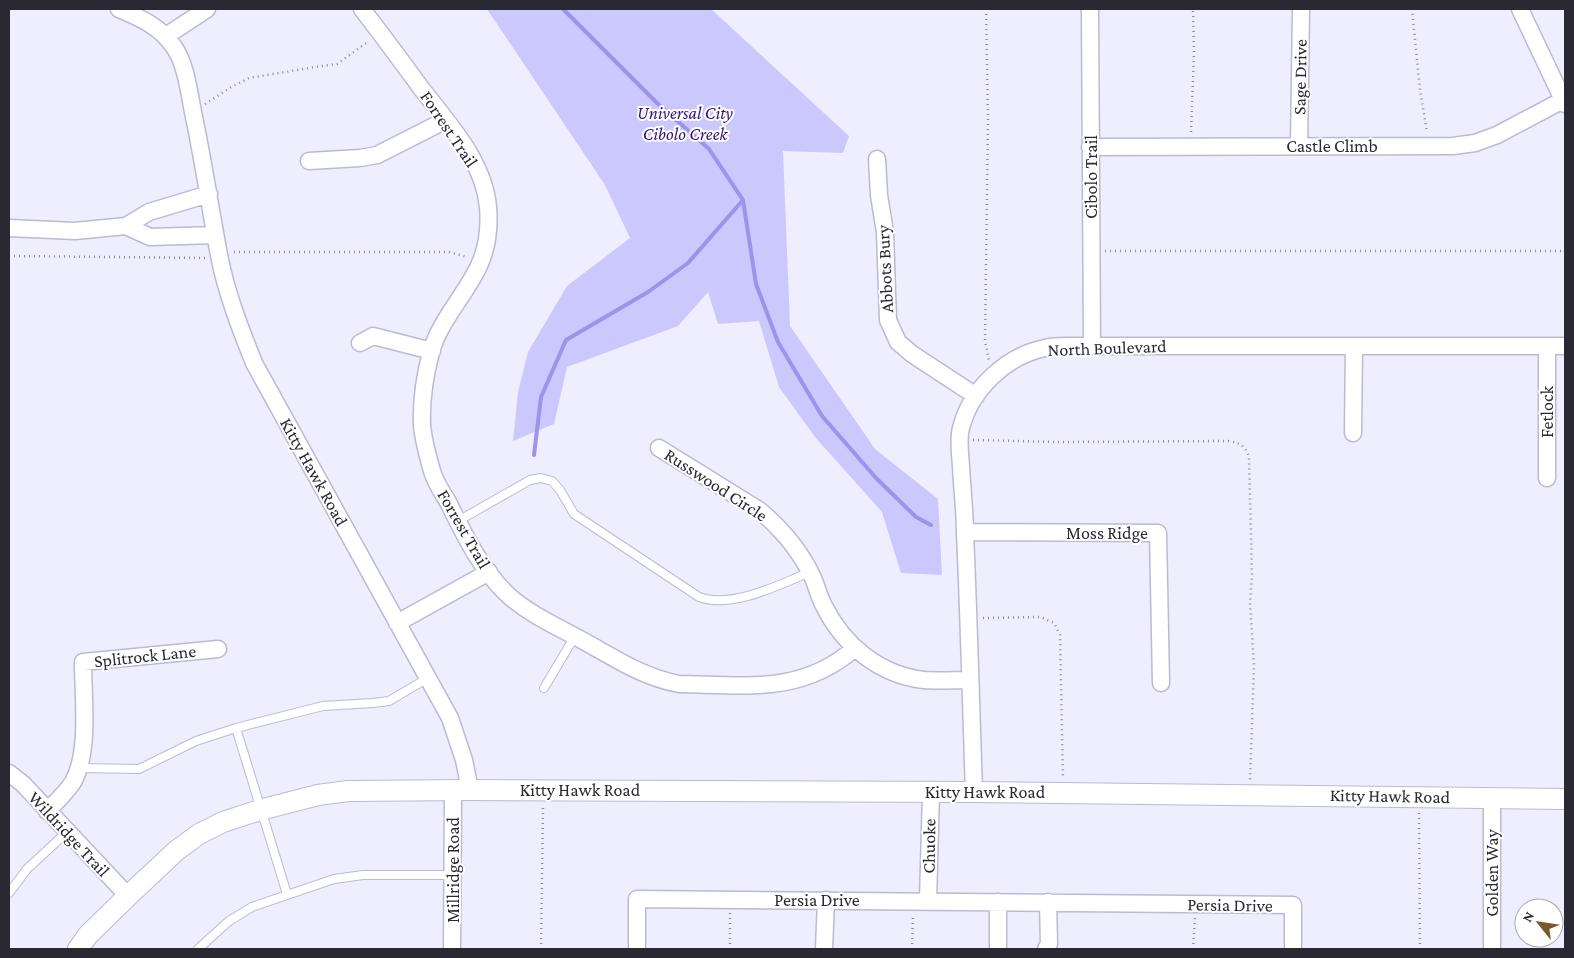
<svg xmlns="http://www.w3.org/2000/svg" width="1574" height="958" font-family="'Crimson Pro',serif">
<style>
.green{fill:#cbc8fe}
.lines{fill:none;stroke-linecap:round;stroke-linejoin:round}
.stream{stroke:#9c93ea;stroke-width:4}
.service-casing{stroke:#bbbad4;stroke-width:10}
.minor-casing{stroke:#bbbad4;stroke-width:19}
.tertiary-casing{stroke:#bbbad4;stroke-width:22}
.path{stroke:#8b8a97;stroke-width:2.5;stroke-dasharray:1 4;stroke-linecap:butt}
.service{stroke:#fff;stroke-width:8}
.minor{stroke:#fff;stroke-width:16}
.tertiary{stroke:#fff;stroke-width:20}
.labels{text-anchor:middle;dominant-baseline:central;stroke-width:4;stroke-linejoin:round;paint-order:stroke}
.street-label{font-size:18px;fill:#2a2933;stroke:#fff}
.park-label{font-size:18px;font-style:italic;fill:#321379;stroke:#fff}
</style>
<rect width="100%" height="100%" fill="#eeeefe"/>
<path class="green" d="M487,9H711L849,136L843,153L783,151L790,326L875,449L938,499L942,575L901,573L882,512L815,437L779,387L759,321L718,324L708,292L678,326L567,367L554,424L513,441L518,392L528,352L567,286L630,238L605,185Z"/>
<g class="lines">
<path class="stream" d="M563,9L657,103L709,149L743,200L756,284L778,342L822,416L876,478L916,517L931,525
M534,455L541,397L566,340L648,292L688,263L743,200"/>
<g class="service-casing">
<path id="service" d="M458,521L530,480L541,478L552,481L560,490L574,514L699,597C732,609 779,585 810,572
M544,688L575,636
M236,728L287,894
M79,768L139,769L196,741L236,728L323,706L373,703L389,701L428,678
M9,893L27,869L67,832
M198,949L229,921L252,907L334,879L363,875H453"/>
</g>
<g class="minor-casing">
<path id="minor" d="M119,9C140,18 160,26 174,47C186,64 189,92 193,112C203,159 210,207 219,255C226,292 240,328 254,363L450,718L464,760L470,790
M362,9C382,35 402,62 421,88C448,123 484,161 488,207C490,231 486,256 473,277C459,302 439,324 431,352C425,375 421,401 422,425C423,439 428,457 432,471C435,482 442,492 448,502C464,534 481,570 508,595C531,616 563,629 589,644C619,661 646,678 679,684C744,685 802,695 855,648
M1090,9L1092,346
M1520,9L1565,104
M166,36L207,9
M1299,146L1301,9
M1090,147L1453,146L1475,143L1497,135L1563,100
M877,159L879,195L885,232L888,320L898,342L912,354L976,396
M309,161L360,158L377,155L446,120
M126,226L150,237L215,235
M9,228L75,231L126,226L149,212L209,194
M360,343L373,336L432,351
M1353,433L1354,346
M659,448L759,510C782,529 800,550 813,578C817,587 819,597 824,606C844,646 880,675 924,680C939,681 955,680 970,680
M1547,478V346
M965,532L1158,533L1161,683
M397,623L489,572
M9,773L23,784L128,896
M974,792C971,706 969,620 965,534C965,511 962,488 961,466C960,454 958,439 961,428C971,389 1006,356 1045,348C1052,346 1060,346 1067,346H1565
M47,811C56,802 66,793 73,782C90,752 83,697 83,662L218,649
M928,901L931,792
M998,902V949
M452,949L453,790
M637,949V899L1293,905V949
M824,949L826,900
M1046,949L1049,944L1048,902
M1492,949V797"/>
</g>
<g class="tertiary-casing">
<path id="tertiary" d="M78,949L88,935L128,896L176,851L199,834L223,822L260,810L318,795L348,791L470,790L974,792L1565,799"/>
</g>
<path class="path" d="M986,9L988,118L985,341L989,361
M1412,9L1420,90L1427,132
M205,104L233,86L249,78L315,67L337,64L369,41
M1191,132L1194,53L1193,9
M1105,251H1565
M234,252H449L467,257
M9,256L207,258
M973,440L1057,442L1228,441C1240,443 1245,445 1249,457L1252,575L1250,603L1254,666L1250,781
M983,618L1041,617L1054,623L1060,635L1063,779
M1419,813L1420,949
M541,949L543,807
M730,949V913
M912,949L913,916
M1193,949L1195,918"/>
<use href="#service" class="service"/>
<use href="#minor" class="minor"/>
<use href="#tertiary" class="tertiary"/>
</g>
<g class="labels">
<g class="street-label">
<text transform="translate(1300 77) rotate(-89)">Sage Drive</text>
<text transform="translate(449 129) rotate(56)">Forrest Trail</text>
<text x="1332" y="146">Castle Climb</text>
<text transform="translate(1091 177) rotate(-90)">Cibolo Trail</text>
<text transform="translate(885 269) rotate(-93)">Abbots Bury</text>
<text transform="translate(1107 348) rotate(-2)">North Boulevard</text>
<text transform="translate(1547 412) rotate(-90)">Fetlock</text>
<text transform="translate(314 472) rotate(61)">Kitty Hawk Road</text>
<text transform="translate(716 485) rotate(33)">Russwood Circle</text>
<text transform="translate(464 529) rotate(60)">Forrest Trail</text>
<text x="1107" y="533">Moss Ridge</text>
<text transform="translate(145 656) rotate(-6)">Splitrock Lane</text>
<text x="580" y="790">Kitty Hawk Road</text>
<text x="985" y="792">Kitty Hawk Road</text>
<text transform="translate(1390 796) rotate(1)">Kitty Hawk Road</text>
<text transform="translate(69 834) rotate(47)">Wildridge Trail</text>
<text transform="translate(929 846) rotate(-89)">Chuoke</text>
<text transform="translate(453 870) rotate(-90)">Millridge Road</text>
<text transform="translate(1492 873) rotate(-90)">Golden Way</text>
<text x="817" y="900">Persia Drive</text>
<text transform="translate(1230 905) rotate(1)">Persia Drive</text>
</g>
<g class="park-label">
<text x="685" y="113">Universal City<tspan x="685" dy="21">Cibolo Creek</tspan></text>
</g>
</g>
<rect width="1574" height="958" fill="none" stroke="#2a2933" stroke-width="20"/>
<g transform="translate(1539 923) rotate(300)"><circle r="24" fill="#ffffff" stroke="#aaa9ad"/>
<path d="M0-4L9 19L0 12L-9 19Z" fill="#765a2d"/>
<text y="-8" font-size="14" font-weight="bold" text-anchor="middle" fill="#2a2933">N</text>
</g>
</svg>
